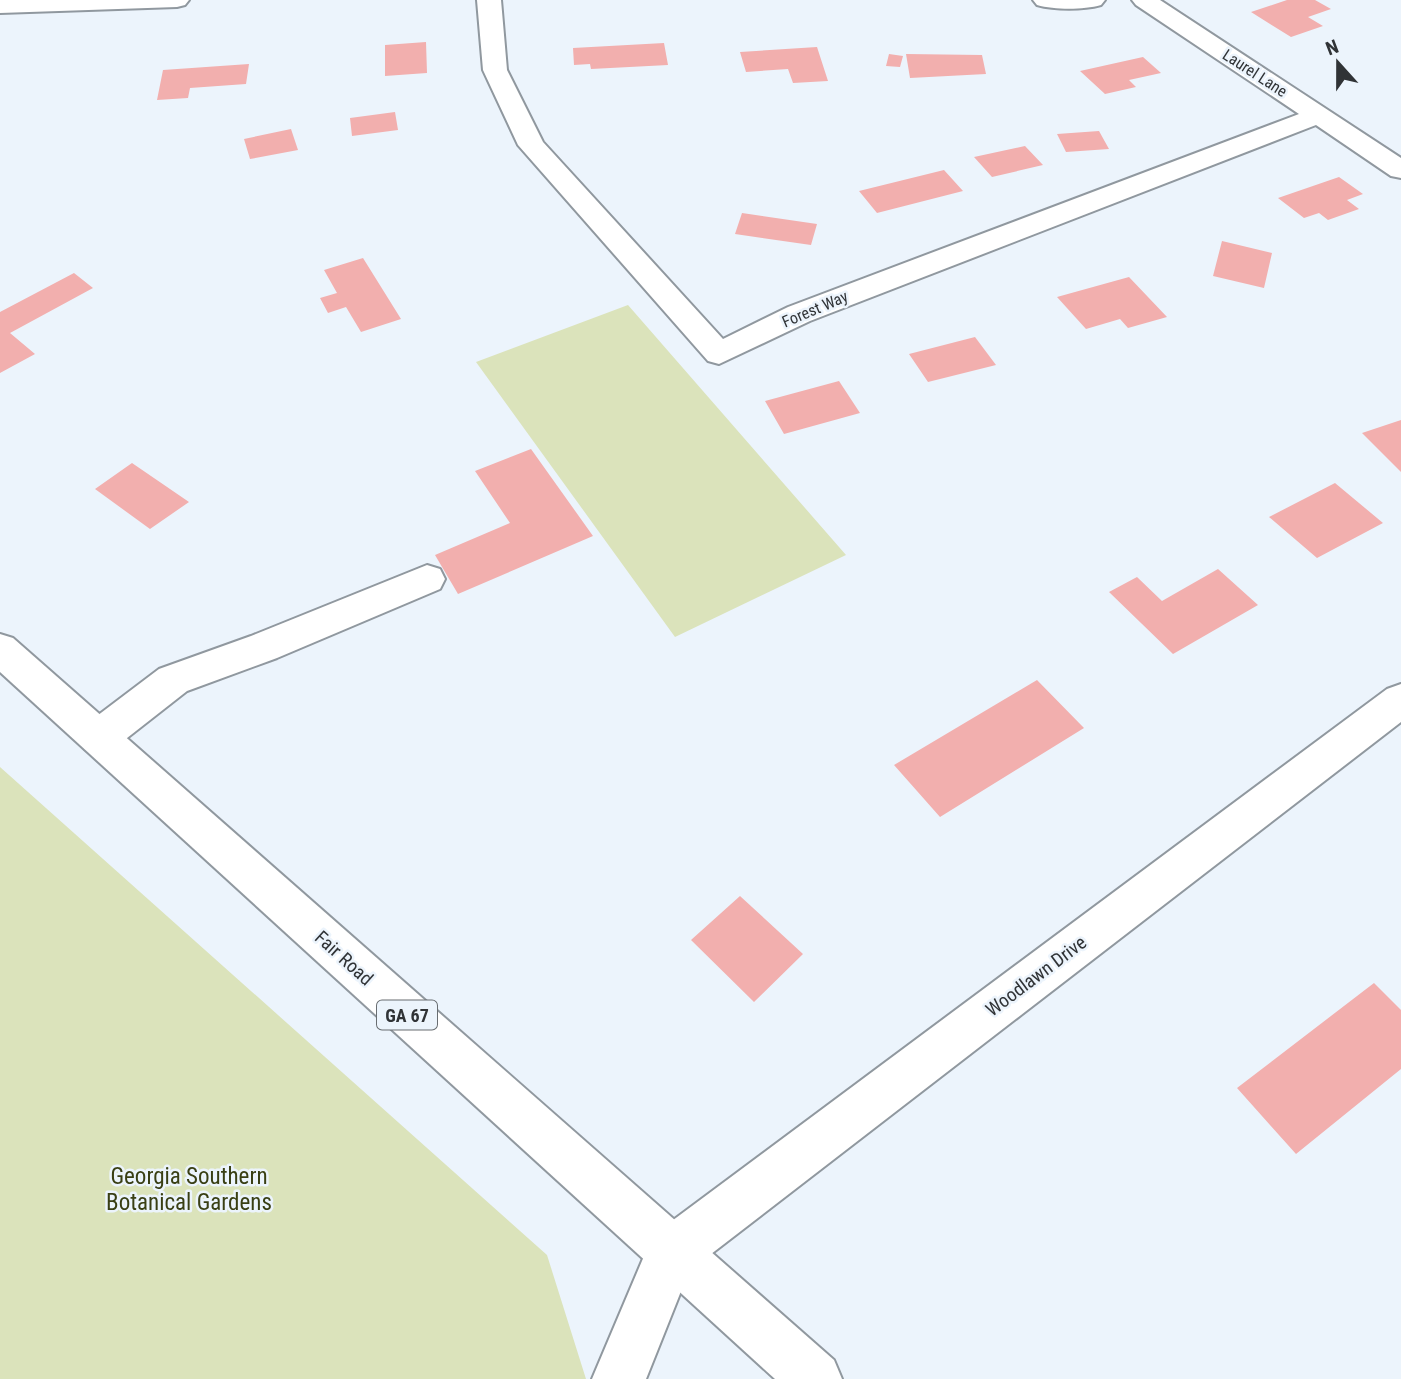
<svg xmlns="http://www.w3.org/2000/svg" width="1401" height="1379" font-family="'Roboto Condensed',sans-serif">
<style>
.green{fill:#dbe3bb}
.building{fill:#f2afae}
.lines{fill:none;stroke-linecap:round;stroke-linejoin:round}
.minor-casing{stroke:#90989f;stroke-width:4}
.major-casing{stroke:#90989f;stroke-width:4}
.minor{fill:#fff;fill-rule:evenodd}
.major{fill:#fff;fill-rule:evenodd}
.labels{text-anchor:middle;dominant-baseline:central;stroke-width:5;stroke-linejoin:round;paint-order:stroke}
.far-street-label{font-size:16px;fill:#303336;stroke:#ecf4fc}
.shield{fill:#ecf4fc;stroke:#686d71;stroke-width:2}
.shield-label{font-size:18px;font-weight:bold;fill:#303336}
.street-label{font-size:19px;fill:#303336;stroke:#ecf4fc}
.near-park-label{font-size:23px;fill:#393f14;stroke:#ecf4fc}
</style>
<rect width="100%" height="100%" fill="#ecf4fc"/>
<path class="green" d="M628,305L846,555L675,637L476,362Z
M0,767L547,1255L586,1379H0Z"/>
<path class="building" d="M1287,0H1315L1331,9L1308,17L1323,26L1291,37L1251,12Z
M426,42L427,73L385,76V45Z
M664,43L668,65L591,69L590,64L574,65L573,48Z
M817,47L828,81L793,83L788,69L746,72L740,52Z
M889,54L903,56L900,67L886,66Z
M906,54L982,55L986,74L910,78Z
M1143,57L1161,73L1129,80L1136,87L1105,94L1080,71Z
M249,64L246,84L190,88L188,98L157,100L163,70Z
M395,112L398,130L352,136L350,118Z
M291,129L298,150L250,159L244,139Z
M1099,131L1109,149L1066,152L1057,134Z
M1025,146L1043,165L992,177L974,157Z
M944,170L963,191L877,213L859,191Z
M1339,177L1363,194L1347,200L1359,209L1328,220L1319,213L1304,218L1278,198Z
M742,213L817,224L811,245L735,234Z
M1222,241L1272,253L1264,288L1213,276Z
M363,258L401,319L361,332L346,307L328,313L320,298L337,293L324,270Z
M74,273L93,288L10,333L35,354L0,373V312Z
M1129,277L1167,317L1128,328L1120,319L1086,329L1057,297Z
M975,337L996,365L928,382L909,354Z
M839,381L860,413L784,434L765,401Z
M1401,420V472L1362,433Z
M531,449L593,536L458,594L435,555L510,523L475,471Z
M132,463L189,502L150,529L95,489Z
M1335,483L1383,523L1317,558L1269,517Z
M1218,569L1258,605L1173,654L1109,592L1137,577L1162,601Z
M1037,680L1084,728L940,817L894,765Z
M740,896L803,954L754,1002L691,940Z
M1374,983L1401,1010V1069L1296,1154L1237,1088Z"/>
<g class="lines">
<g class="minor-casing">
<path id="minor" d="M0,0H189L185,5L177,7L0,13Z
M477,0H501L507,70L543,142L723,339L788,307L1299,114L1136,5L1132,0H1160L1401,158V178L1391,176L1316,125L810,321L719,364L708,361L518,145L483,70Z
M1033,0H1105L1101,5C1083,10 1055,10 1037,5Z
M427,565L440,569L445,579L440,589L277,658L187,691L113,749L99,754L85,749L79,737L85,725L159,669L251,636Z
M1401,684V722L689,1271L646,1379H592L653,1235L1387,689Z"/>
</g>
<g class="major-casing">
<path id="major" d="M0,634L13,638L834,1360L842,1379H775L0,672Z"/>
</g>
<use href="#minor" class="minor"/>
<use href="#major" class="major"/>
</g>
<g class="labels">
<g class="far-street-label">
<text transform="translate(1255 73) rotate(33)">Laurel Lane</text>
<text transform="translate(815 309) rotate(-23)">Forest Way</text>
</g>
<rect class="shield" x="377" y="1000.5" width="60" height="29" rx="5"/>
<g class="shield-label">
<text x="407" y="1015">GA 67</text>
</g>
<g class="street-label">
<text transform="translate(344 958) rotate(42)">Fair Road</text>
<text transform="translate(1036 976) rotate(-37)">Woodlawn Drive</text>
</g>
<g class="near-park-label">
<text x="189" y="1176">Georgia Southern<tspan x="189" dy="26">Botanical Gardens</tspan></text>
</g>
</g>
<g transform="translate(1338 63) rotate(339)" stroke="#ecf4fc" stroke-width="5" paint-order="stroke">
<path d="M0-5L12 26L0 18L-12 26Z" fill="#303336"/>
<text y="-10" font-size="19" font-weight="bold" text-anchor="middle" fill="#303336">N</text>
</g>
</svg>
